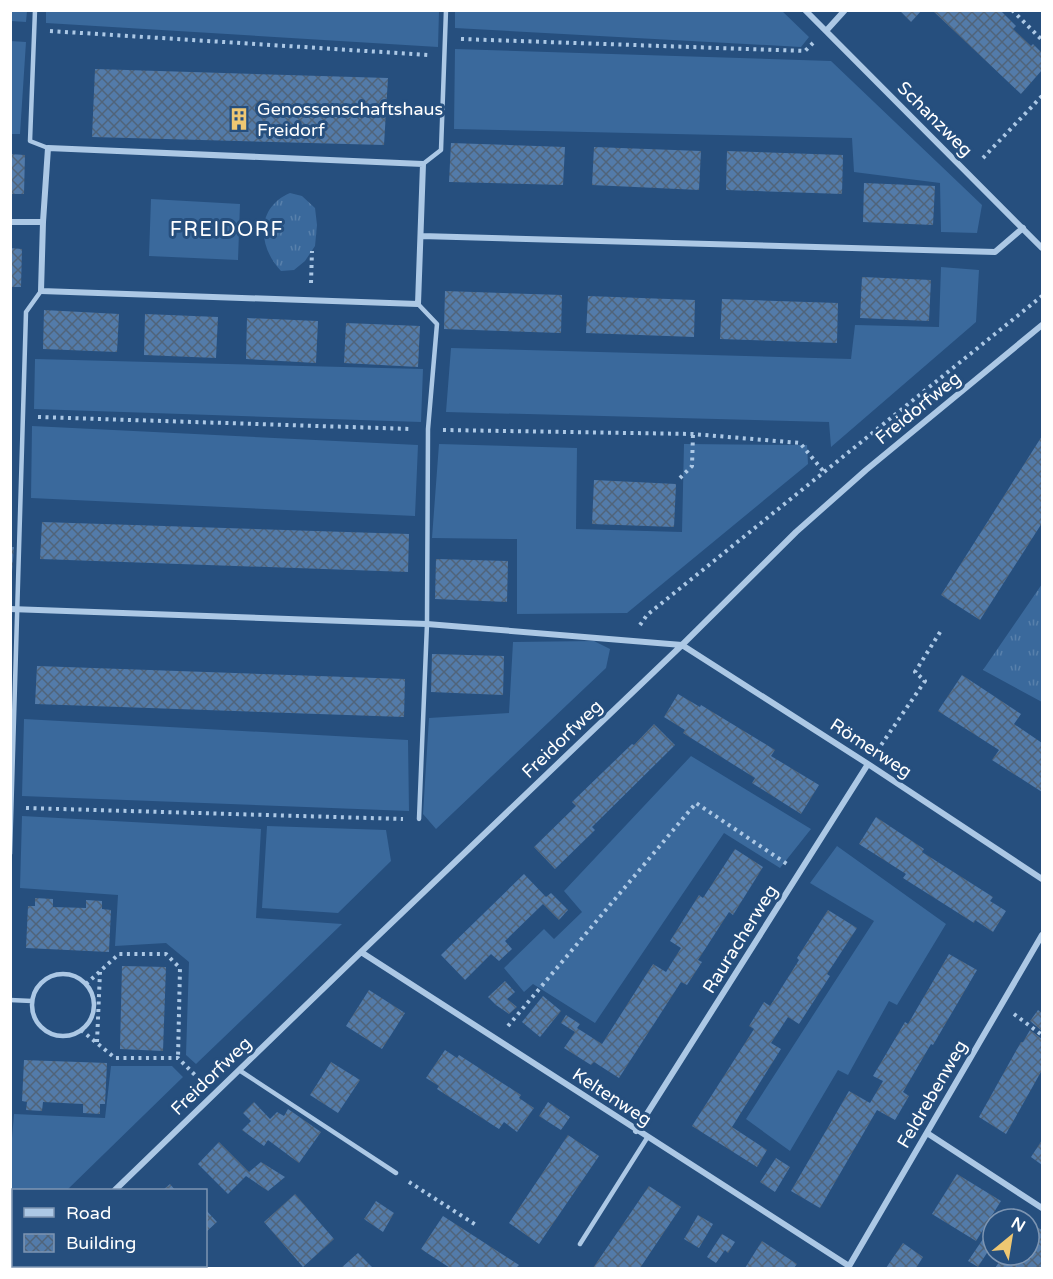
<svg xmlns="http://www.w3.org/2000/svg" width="1053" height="1279" font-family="'Varela Round',sans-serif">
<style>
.grass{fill:url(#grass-tufts)}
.garden{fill:#3a699c}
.building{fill:url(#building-cross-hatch)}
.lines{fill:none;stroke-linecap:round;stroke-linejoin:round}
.path{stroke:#acc8e5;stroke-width:4;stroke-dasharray:3 4.5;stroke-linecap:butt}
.service{stroke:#acc8e5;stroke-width:4.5}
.minor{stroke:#acc8e5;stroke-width:6}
.labels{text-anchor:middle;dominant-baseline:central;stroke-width:6;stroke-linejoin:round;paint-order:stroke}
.poi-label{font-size:18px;fill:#fff;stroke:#264f7e;text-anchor:start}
.street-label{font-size:18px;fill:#fff;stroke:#264f7e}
.neighbourhood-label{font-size:20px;letter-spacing:1.5px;fill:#fff;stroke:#264f7e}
</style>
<defs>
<pattern id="grass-tufts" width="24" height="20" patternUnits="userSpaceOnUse" patternTransform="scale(1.5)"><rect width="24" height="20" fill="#3a699c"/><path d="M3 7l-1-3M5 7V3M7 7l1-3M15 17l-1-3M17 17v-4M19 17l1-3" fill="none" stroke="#5880ab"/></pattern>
<pattern id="building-cross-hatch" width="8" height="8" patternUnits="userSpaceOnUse" patternTransform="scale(1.5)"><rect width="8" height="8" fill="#537ba9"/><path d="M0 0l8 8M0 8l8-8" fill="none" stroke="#50647a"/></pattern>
</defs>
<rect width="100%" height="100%" fill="#264f7e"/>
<path class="grass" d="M290,193L302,196L315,208L317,225L315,246L305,261L294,270L281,271C258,247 255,208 290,193Z
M1042,584V702L983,670Z"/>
<path class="garden" d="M46,10L439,11L438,47L46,23Z
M781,10L809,37L801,47L455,28V11Z
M10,11H27L26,22L11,21Z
M10,41L26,42L20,134H11Z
M455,49L831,61L982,205L977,233L941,232L940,183L854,172L852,138L454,129Z
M151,199L240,204L238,260L149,256Z
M941,267L979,270L976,322L831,447L829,422L446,412L451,348L851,359L855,325L939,327Z
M35,359L423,369L421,422L34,409Z
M32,426L418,445L415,516L31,498Z
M439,444L577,448L576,529L682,532L684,444L807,445L808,464L627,613L517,614V539L432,538Z
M594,641L610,649L606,668L436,829L423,814L429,718L509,713L513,642Z
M24,719L408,740L409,811L22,796Z
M691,756L811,829L780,868L724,833L595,1023L533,984L524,992L504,968L544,929L554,939L582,912L564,891Z
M22,816L261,829L256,918L342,924L196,1064L186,1055L189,962L166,943L115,946L118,895L20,888Z
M267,826L386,830L391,861L338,913L262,908Z
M837,846L946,924L897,1005L889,1001L848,1075L838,1070L790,1151L746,1119L874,921L810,883Z
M111,1066H172L183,1077L67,1190H14L13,1227L11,1226L10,1162L14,1114L105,1118Z"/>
<path class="building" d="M899,10H922L911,22Z
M932,10H1000L1016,26L1013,29L1031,46L1033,44L1042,53V70L1021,94Z
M95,69L388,78L384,145L92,137Z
M451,143L565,147L563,185L449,182Z
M594,147L701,151L699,190L592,185Z
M727,151L843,155L842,194L726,190Z
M10,154L25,155L24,194H10Z
M864,183L935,186L933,225L863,222Z
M10,248L22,249L21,287H10Z
M862,277L931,280L929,321L860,318Z
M445,291L562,295L561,333L444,329Z
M588,296L695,300L694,337L586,333Z
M722,299L838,303L837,343L720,339Z
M44,310L119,314L117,352L43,349Z
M145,314L218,317L216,358L144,355Z
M247,318L318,321L316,363L246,359Z
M346,323L420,326L418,367L344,363Z
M1042,436V523L980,620L941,595Z
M594,480L676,484L674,527L592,524Z
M42,522L409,534L408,572L40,559Z
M10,547H14L12,572H10Z
M436,559L508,561L507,602L435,599Z
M432,654L504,656L503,695L431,692Z
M37,666L405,679L404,717L35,704Z
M962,675L1021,714L1014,724L1042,743V792L992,760L999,750L938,711Z
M678,694L700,707L701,705L775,750L771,756L819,785L801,814L752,783L755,778L683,733L685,730L664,717Z
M654,724L675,745L592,827L595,830L555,869L534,847L576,806L572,802L632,744L634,745Z
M876,817L924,849L922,852L993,897L990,901L1006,911L993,932L975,920L974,923L903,878L906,874L859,844Z
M735,849L763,867L733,915L729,912L698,960L702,962L687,985L681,982L619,1078L594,1062L591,1065L564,1048L575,1032L561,1023L566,1015L580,1024L577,1028L602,1044L653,964L666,972L681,948L670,941L699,895L703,898Z
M524,874L546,897L551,893L568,910L559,920L543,904L505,941L512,949L499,961L491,954L465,980L441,955Z
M35,898L53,899V907L86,908V900L102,901V909L111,910L109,952L26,948L28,906H35Z
M828,910L857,928L827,974L830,976L799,1024L788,1017L771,1043L781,1049L732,1127L767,1150L757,1167L692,1126L754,1029L749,1026L764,1002L770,1006L799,960L797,958Z
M949,954L977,970L933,1045L931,1044L903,1092L909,1096L895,1120L877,1110L820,1208L791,1191L849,1091L870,1103L883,1081L873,1076L905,1022L908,1024Z
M122,966L166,967L163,1051L120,1049Z
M505,981L515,992L507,999L517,1007L509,1014L496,1005L488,997Z
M369,990L405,1013L382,1049L346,1026Z
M543,996L561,1011L540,1037L522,1022Z
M1038,1010L1042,1013V1031L1030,1021Z
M1030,1030L1042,1039V1070L1006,1134L979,1117L1021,1042H1023Z
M445,1050L457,1058L459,1055L521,1095L519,1098L534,1108L517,1132L504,1122L499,1129L437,1089L439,1086L426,1078Z
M24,1060L107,1063L105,1104H100V1114L83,1113V1104L43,1102L42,1111L26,1110L27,1102L22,1101Z
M331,1062L360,1080L338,1113L310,1095Z
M254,1102L270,1119L277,1112L284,1116L288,1109L321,1132L299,1163L268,1140L264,1146L242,1130L251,1121L243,1113Z
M548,1102L570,1117L561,1130L539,1116Z
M568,1135L599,1156L539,1244L509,1223Z
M1042,1140V1165L1031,1157Z
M219,1142L249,1172L261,1162L285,1177L268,1191L246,1176L228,1194L198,1164Z
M776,1158L790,1167L775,1192L760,1182Z
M957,1174L1001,1201L976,1241L932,1214Z
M170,1184L175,1190H163Z
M649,1186L681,1207L640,1268H593Z
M295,1194L334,1239L303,1267L264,1222Z
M376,1201L394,1213L383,1232L364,1219Z
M1013,1208L1024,1213L1020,1219H1006Z
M206,1210L217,1222L206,1232Z
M698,1215L713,1224L699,1248L684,1239Z
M443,1216L519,1265L516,1268H450L421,1249Z
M1030,1223L1042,1230V1268H995L1004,1255L1008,1257L1009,1255H1029V1225Z
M722,1234L735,1242L728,1253L725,1250L716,1263L707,1257Z
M983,1239L992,1245L978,1267L968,1261Z
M762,1241L797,1264L794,1268H745Z
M903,1243L923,1257L916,1268H886Z
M358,1253L373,1268H341Z"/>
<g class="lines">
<path class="path" d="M1012,10L1042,40
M50,31L429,55
M461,39L805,51L815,41
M983,158L1042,96
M311,283L312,251
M38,417L412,429
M443,430L693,434L800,443L824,472
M680,478L692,466L693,434
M640,625L647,615L1042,296
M877,751L925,681L915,672L942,629
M26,808L403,819
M86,984L119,954H166L180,968L178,1058
M1014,1014L1042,1035
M508,1026L696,803L787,864
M81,1030L115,1058H178L204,1084
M97,1042L100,972
M409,1182L476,1225"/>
<path class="service" d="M35,10L30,141L48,148
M423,164L441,150L446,10
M418,304L437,324L428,429L427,624L419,819
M10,854L26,312L41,291
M32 1005a31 31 0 1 1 62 0a31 31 0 1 1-62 0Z
M10,1000L32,1001
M239,1070L396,1173
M580,1244L647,1138"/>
<path class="minor" d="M805,10L1042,248
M826,31L845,10
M48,148L423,164L418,304L41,291L43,222Z
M10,222H43
M421,236L995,252L1023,228
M10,609L427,624L682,645L868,764L1042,879
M361,952L849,1266
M636,1131L868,764
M927,1133L1042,1208
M115,1190L361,952L682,645L796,532L866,470L1042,325
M35,1268L38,1266
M848,1268L1042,935"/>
</g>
<defs>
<g id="building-bare" transform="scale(1.8)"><path d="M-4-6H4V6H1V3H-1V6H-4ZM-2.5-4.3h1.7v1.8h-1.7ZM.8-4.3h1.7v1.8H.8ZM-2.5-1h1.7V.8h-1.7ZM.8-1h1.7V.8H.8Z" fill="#eec772" stroke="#264f7e" stroke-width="2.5" paint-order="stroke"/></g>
</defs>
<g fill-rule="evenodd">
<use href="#building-bare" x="239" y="119"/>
</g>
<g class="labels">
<g class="poi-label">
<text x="257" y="109">Genossenschaftshaus<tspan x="257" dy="21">Freidorf</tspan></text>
</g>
<g class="street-label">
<text transform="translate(935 119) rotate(45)">Schanzweg</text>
<text transform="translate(918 408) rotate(-39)">Freidorfweg</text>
<text transform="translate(562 739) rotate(-44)">Freidorfweg</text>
<text transform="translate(871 748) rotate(33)">Römerweg</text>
<text transform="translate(740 939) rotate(-58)">Rauracherweg</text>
<text transform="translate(211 1076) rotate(-44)">Freidorfweg</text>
<text transform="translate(932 1094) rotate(-60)">Feldrebenweg</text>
<text transform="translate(612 1097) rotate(33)">Keltenweg</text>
</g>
<g class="neighbourhood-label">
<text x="227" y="230">FREIDORF</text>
</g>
</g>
<rect width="1053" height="1279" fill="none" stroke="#ffffff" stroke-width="24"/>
<rect x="12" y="1189" width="195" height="78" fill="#264f7e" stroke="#7d95b2" stroke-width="1.5"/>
<rect x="24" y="1208" width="30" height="9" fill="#acc8e5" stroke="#7d95b2" stroke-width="1.5"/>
<text x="66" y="1219" font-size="18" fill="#ffffff">Road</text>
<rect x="24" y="1234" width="30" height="18" fill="url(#building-cross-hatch)" stroke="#7d95b2" stroke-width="1.5"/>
<text x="66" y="1249" font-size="18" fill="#ffffff">Building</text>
<g transform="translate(1011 1237) rotate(30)"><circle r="28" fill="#264f7e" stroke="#7d95b2" stroke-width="1.5"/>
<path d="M0-4.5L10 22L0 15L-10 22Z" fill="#eec772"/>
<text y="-9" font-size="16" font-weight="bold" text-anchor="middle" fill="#ffffff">N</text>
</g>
</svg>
